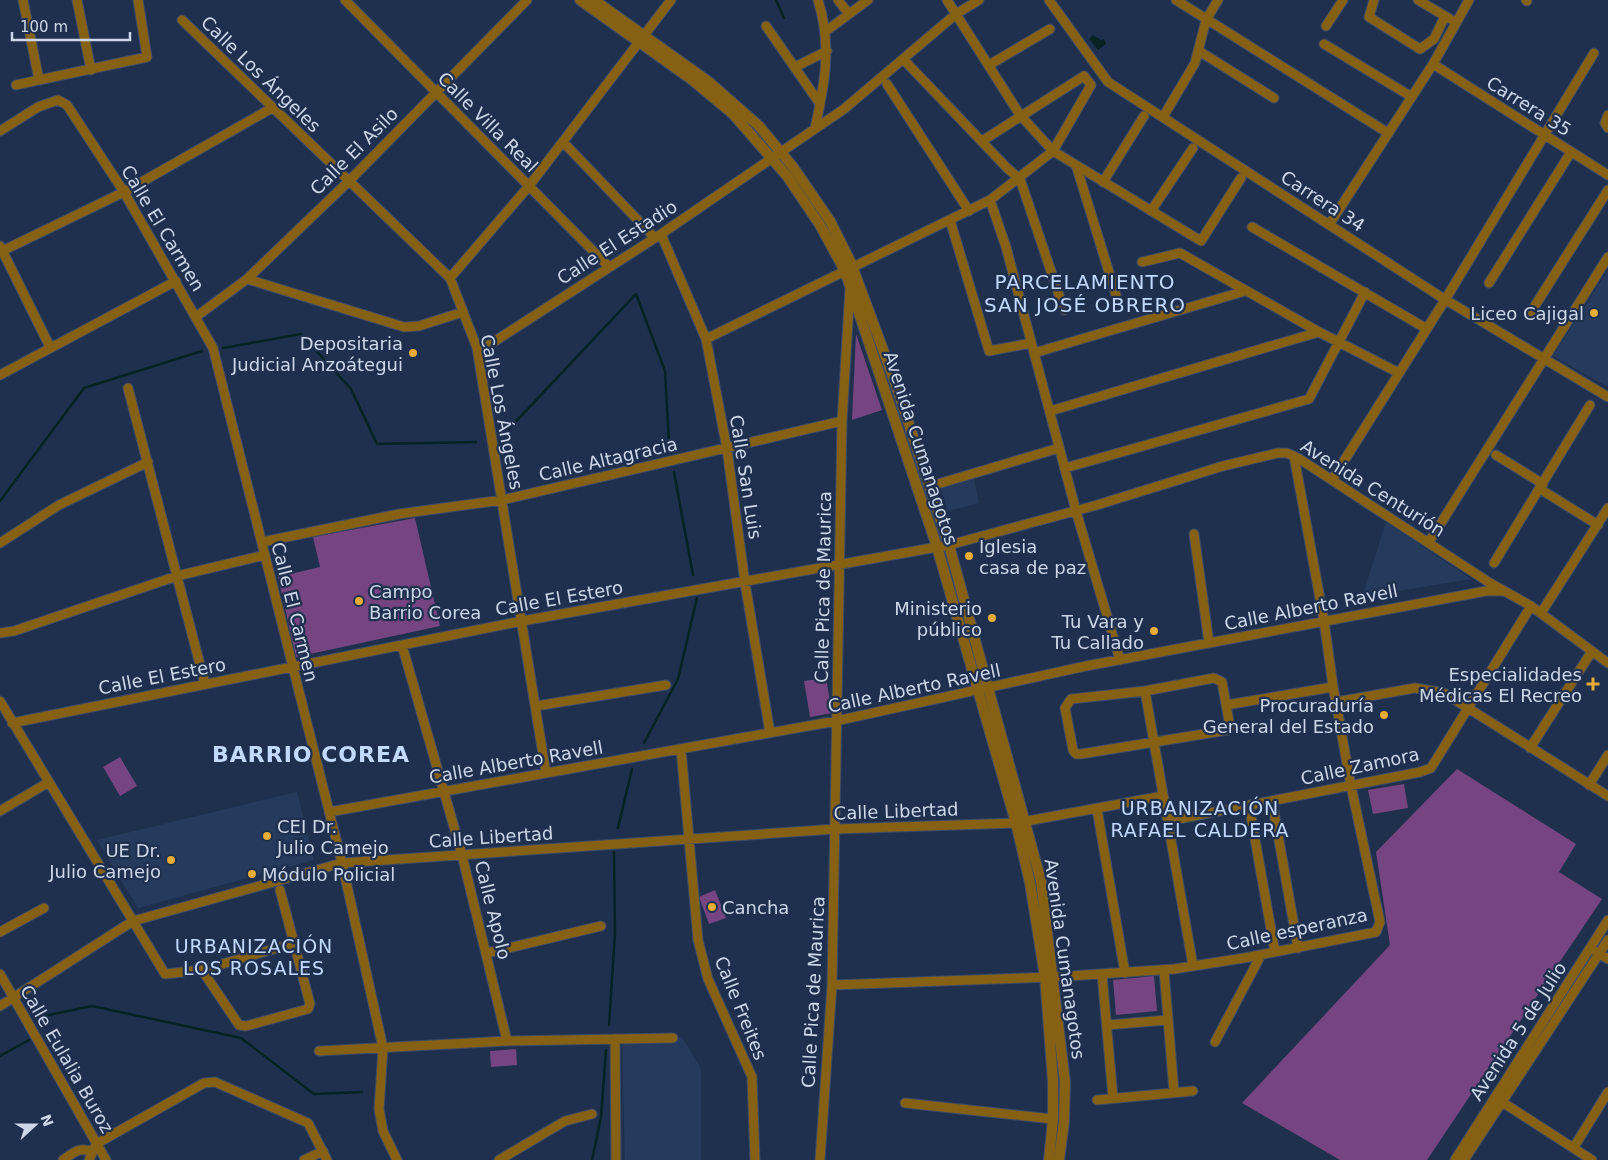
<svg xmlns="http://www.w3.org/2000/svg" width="1608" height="1160" font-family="'DejaVu Sans',sans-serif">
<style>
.built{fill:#253a5d}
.green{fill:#764480}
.water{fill:#072223}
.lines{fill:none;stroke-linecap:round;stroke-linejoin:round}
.stream{stroke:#072223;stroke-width:2.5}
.minor-casing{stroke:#3b4b67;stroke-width:11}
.tertiary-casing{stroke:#3b4b67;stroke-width:12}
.minor{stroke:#866114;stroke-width:9}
.tertiary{stroke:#866114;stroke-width:10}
.poi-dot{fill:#e6ac36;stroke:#1f304e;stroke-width:2}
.labels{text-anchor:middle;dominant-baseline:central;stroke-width:4.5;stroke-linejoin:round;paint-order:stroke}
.street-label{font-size:18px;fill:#ccd7ea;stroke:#1f304e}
.poi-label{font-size:18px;fill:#ccd7ea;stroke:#1f304e;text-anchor:end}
.neighbourhood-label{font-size:19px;letter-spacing:1px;fill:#c3d9ff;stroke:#1f304e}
.quarter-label{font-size:20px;letter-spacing:1px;fill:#c3d9ff;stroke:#1f304e}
.district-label{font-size:22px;font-weight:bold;letter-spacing:1px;fill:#c3d9ff;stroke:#1f304e}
</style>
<rect width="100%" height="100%" fill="#1f304e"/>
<path class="built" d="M1608,270V387L1553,356Z
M974,479L979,503L948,511L941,489Z
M1386,522L1471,579L1362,597Z
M297,792L314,860L138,908L97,840Z
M682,1037L701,1069V1160H625L622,1043Z"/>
<path class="green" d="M856,334L882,410L852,420Z
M415,518L440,626L296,657L278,577L320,567L313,537Z
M826,678L832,713L810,717L804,681Z
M120,757L137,786L120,796L103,767Z
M1457,769L1576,844L1559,872L1602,899L1427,1160H1340L1242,1103L1390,945L1376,852Z
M1404,784L1408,808L1373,814L1368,790Z
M715,890L726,918L709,924L699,897Z
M1154,976L1157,1011L1116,1015L1113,980Z
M516,1049L517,1065L491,1067L490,1051Z"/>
<path class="water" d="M1093,35L1101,40L1104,39L1106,44L1098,50L1089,39Z"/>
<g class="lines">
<path class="stream" d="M776,0L784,18
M223,348L301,334L351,389L377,444L476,442
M506,432L636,294L665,371L669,443
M674,472L693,575
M0,501L84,388L202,351
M644,743L678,679L697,598
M618,828L632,769
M44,1016L92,1006L241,1038L314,1094L362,1092
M609,1025L615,933L614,852
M0,1056L29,1040
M592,1160L601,1117L606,1050"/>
<g class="minor-casing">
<path id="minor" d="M23,0L39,80L147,57L138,0
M77,0L91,70
M345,0L609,267
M838,0L849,14
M947,0L1020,115L1053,151L1201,241L1241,178
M1049,0L1108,82L1441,297L1608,397
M1176,0L1388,133
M1374,0L1369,17L1420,49L1434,39L1445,16
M1418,0L1450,19
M1526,0L1527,1
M182,20L450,278L477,348L546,773
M766,26L820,104
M1326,26L1343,0
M826,31L868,0
M1324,44L1412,97
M1199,51L1274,98
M904,60L1007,168L1020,179L1064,310
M1433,64L1608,175
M989,65L1050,29
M795,67L827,51
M887,84L969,211
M16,85L39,80
M1608,115L1605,123L1608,128
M1163,117L1195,63L1206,20L1218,0
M815,128C825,83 832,45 818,0
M0,131L38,107L58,100L67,105L124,192L213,348L342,863L383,1048L379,1109L383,1131L397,1160
M564,143L655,238
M1076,165L1116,295
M1103,182L1144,116
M990,200L1006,247L1076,511L1120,660
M1151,211L1193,148
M950,220L989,351L1031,343
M1329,225L1433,64L1469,0
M1252,227L1427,329
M661,234L706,339L727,449L745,583L770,733
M0,246L50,347
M0,252L124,192L272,108
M1142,262L1180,253L1319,332L1399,373
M450,278L529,186L671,0
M247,279L404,327L419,326L463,312
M1489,283L1571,152
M1531,312L1608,190
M197,316L247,279L349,181L527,0
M706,339L990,200L1053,151L1091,85L1084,76L982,141
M478,352L661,234L844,109L956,14L979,0
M1034,353L1245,291
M0,375L176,281
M128,388L205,684
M1050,411L1319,332
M1496,455L1543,484
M1065,468L1309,399L1365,292
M1332,480L1445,300L1594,53
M931,486L1059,448
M1540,489L1598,525
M1194,534L1209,643
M262,542L399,514L502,500L842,421
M1429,542L1608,257
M0,543L59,505L148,462
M1494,563L1590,405
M1541,613L1608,508
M0,633L14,631L177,576L265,555
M402,645L462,855L507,1041
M1214,678L1222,682L1230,727L1228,730L1081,754H1076L1073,750L1065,708L1071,699L1145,691Z
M1145,691L1193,966
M0,701L165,974L202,970L294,943
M1336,702L1415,688L1444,693L1608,796
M1226,705L1333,687
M536,706L666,685
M12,723L522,621L949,545L1097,505L1223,466L1278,453H1287L1298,458L1490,583L1531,606L1608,663
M1530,748L1592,651
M681,749L698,940L708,979L752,1077L755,1160
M1589,785L1608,755
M1272,801L1298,948
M1249,805L1275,952
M1097,809L1125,973
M0,811L49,782
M329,812L836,721L1086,666L1486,591H1504
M1168,821L1420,772L1431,768L1531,606
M0,932L44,908
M1595,951L1608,959
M487,953L601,926
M202,970L239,1025L246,1026L308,1009L310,1004L280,890
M1164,970L1174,1092
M0,974L106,1160
M1102,974L1113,1098
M832,985L1054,977L1174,969L1244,958L1376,932L1380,922L1351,786L1333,686L1324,621L1294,456
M0,1006L133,921L342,863L836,829L1016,823L1163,796
M1107,1025L1167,1020
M615,1039L616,1160
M1215,1042L1261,955
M319,1051L507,1041L673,1038
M1097,1100L1193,1091
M1502,1102L1592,1160
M905,1103L1053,1119
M1574,1147L1608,1092
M63,1160C73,1153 80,1146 93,1152
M89,1160L96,1144L204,1083L215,1082L308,1123L327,1160
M304,1160L323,1151
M499,1160L565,1121L592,1114
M820,1160L832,985L842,421L850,288
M1455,1160L1608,920
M1464,1160L1608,940"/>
</g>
<g class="tertiary-casing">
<path id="tertiary" d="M580,0L691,79L733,114L787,176L820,225L845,271L937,547L1016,823L1030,883L1045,977L1053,1081V1119L1049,1160
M594,0L709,82L759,126L793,167L830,221L851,263L896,385L949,545L1041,881L1065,1082L1064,1122L1059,1160"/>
</g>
<use href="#minor" class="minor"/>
<use href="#tertiary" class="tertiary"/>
</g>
<g class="poi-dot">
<circle cx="1594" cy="313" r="5"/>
<circle cx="413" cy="353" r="5"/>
<circle cx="969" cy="556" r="5"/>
<circle cx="359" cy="601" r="5"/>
<circle cx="992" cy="618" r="5"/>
<circle cx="1154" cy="631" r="5"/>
<path d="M1590.5 676.5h5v5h5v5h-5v5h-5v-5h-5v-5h5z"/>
<circle cx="1384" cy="715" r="5"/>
<circle cx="267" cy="836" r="5"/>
<circle cx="171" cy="860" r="5"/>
<circle cx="252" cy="874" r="5"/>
<circle cx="712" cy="907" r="5"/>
</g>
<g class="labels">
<g class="street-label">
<text transform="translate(261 74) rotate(44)">Calle Los Ángeles</text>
<text transform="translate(1529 106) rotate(32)">Carrera 35</text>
<text transform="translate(488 122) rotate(45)">Calle Villa Real</text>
<text transform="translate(354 151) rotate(-45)">Calle El Asilo</text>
<text transform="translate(1323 201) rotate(33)">Carrera 34</text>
<text transform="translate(163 228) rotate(59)">Calle El Carmen</text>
<text transform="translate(617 242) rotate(-33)">Calle El Estadio</text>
<text transform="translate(502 412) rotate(79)">Calle Los Ángeles</text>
<text transform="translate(921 448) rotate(72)">Avenida Cumanagotos</text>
<text transform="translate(608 459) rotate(-13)">Calle Altagracia</text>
<text transform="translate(746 477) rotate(81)">Calle San Luis</text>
<text transform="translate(1373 488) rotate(32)">Avenida Centurión</text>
<text transform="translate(823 587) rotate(-89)">Calle Pica de Maurica</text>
<text transform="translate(559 598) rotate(-10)">Calle El Estero</text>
<text transform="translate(1311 607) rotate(-11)">Calle Alberto Ravell</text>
<text transform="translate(295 612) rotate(76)">Calle El Carmen</text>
<text transform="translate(162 676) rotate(-11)">Calle El Estero</text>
<text transform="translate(914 688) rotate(-12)">Calle Alberto Ravell</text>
<text transform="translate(516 762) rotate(-10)">Calle Alberto Ravell</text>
<text transform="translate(1360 766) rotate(-12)">Calle Zamora</text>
<text transform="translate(896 811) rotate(-2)">Calle Libertad</text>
<text transform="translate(491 837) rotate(-4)">Calle Libertad</text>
<text transform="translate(493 910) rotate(76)">Calle Apolo</text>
<text transform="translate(1297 929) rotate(-12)">Calle esperanza</text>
<text transform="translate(1065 959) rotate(82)">Avenida Cumanagotos</text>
<text transform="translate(813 992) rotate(-87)">Calle Pica de Maurica</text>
<text transform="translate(741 1008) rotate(68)">Calle Freites</text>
<text transform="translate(1518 1031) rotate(-57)">Avenida 5 de Julio</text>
<text transform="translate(67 1059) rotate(60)">Calle Eulalia Buroz</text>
</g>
<g class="poi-label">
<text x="1584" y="313">Liceo Cajigal</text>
<text x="403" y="343">Depositaria<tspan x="403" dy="21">Judicial Anzoátegui</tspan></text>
<text x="979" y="546" text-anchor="start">Iglesia<tspan x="979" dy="21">casa de paz</tspan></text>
<text x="369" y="591" text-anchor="start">Campo<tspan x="369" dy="21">Barrio Corea</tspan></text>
<text x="982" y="608">Ministerio<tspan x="982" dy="21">público</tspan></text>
<text x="1144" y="621">Tu Vara y<tspan x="1144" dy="21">Tu Callado</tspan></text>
<text x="1582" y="674">Especialidades<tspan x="1582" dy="21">Médicas El Recreo</tspan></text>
<text x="1374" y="705">Procuraduría<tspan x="1374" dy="21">General del Estado</tspan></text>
<text x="277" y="826" text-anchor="start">CEI Dr.<tspan x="277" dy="21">Julio Camejo</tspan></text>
<text x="161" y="850">UE Dr.<tspan x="161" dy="21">Julio Camejo</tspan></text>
<text x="262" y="874" text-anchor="start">Módulo Policial</text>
<text x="722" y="907" text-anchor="start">Cancha</text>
</g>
<g class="neighbourhood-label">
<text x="1200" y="808">URBANIZACIÓN<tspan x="1200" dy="22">RAFAEL CALDERA</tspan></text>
<text x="254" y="946">URBANIZACIÓN<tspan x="254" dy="22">LOS ROSALES</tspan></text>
</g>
<g class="quarter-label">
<text x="1085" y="282">PARCELAMIENTO<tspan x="1085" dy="23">SAN JOSÉ OBRERO</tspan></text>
</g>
<g class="district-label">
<text x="311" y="754">BARRIO COREA</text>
</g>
</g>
<g transform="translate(35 1125) rotate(69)" stroke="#1f304e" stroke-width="4" paint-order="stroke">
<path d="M0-4L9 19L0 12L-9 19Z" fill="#ccd7ea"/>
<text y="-8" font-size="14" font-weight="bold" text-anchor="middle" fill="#ccd7ea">N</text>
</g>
<path d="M12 32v8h118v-8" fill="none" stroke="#ccd7ea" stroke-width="2.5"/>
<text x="20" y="32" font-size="15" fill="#ccd7ea" stroke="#1f304e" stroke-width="4" paint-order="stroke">100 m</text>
</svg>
